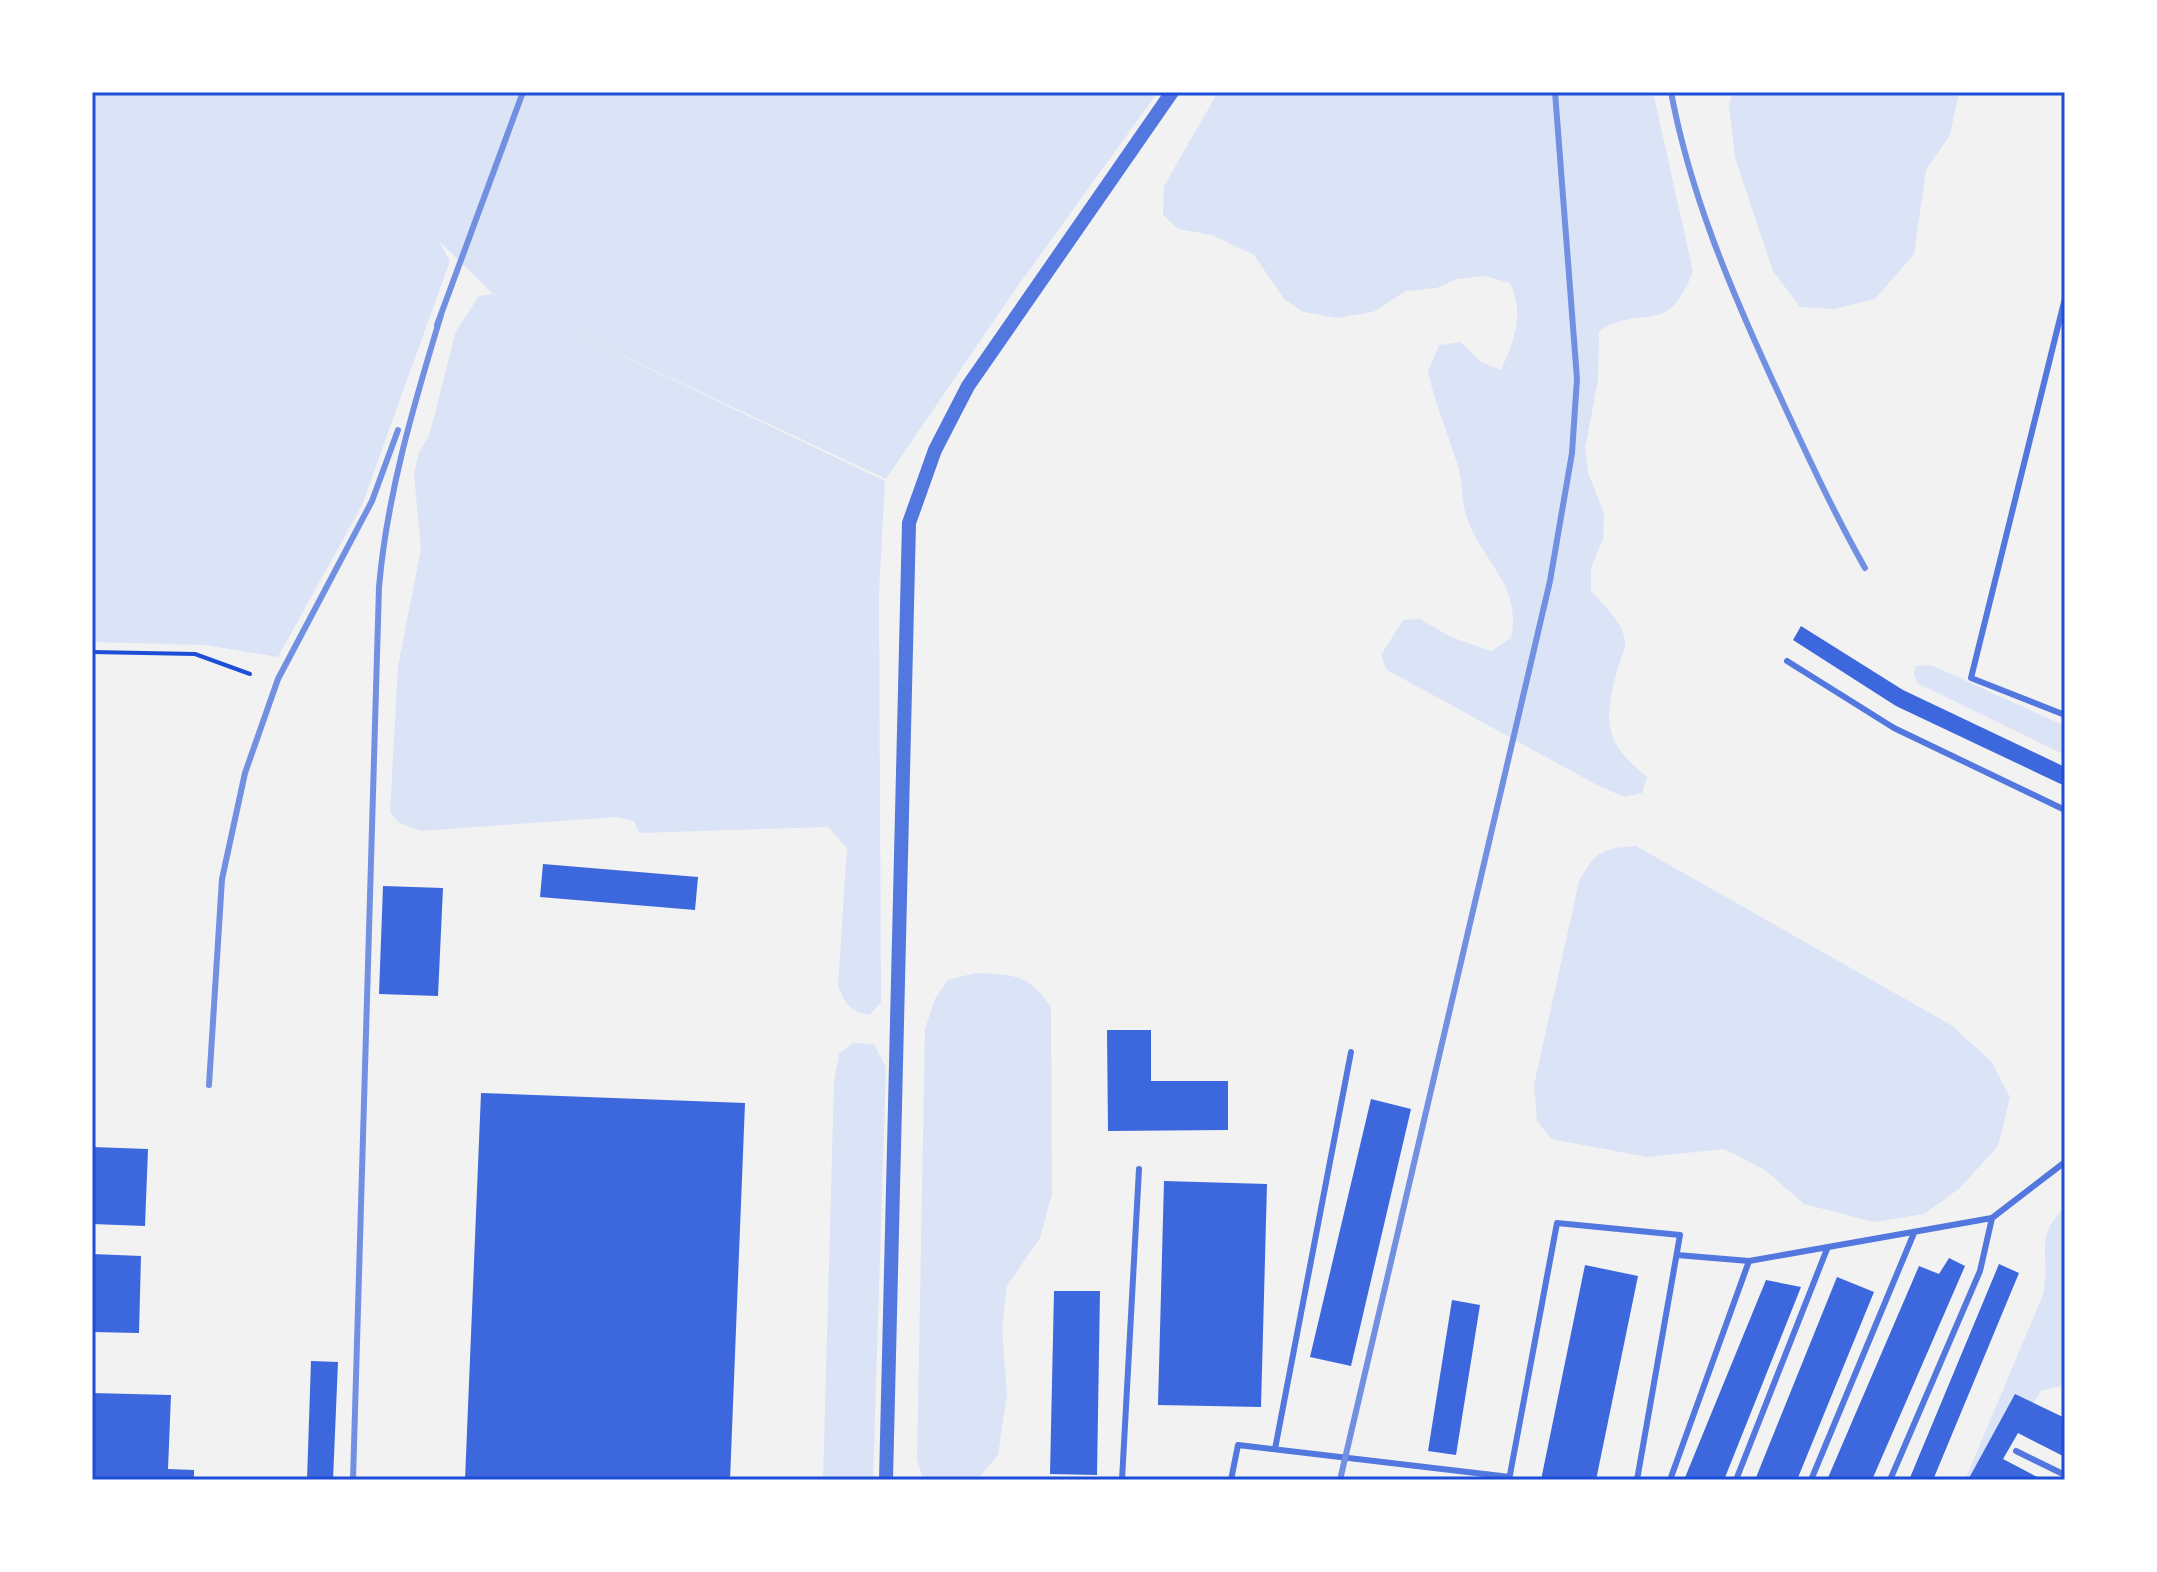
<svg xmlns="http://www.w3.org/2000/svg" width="2157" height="1572" font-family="'Golos Text',sans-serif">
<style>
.green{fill:#dbe4f7}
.building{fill:#3d67dc}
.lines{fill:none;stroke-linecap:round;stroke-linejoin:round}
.path{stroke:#1d4ed8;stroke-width:4}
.service{stroke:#5277de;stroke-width:6}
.tertiary{stroke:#5277de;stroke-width:14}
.rail{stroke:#7290e2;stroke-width:6}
.neatline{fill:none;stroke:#1d4ed8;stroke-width:3}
</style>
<rect width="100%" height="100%" fill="#f2f2f2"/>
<path class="green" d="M92,92H1158L1012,294L886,479L573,332L885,481L879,593L881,1002L870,1015C850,1012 845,1003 838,986L847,848L828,827L639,833L634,821L616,817L421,831L399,823L390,812L398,666L421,549L414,475L418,454L429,436L456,331L479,296L493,294L438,240L450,261L362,505L278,657L205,645L92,642Z
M1218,92H1653L1693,272C1665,340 1646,302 1599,331L1598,381L1585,448L1588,473L1604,513L1603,539L1591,568V591C1603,604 1625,624 1625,643C1625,651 1620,660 1618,667C1604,721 1602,741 1647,777L1642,793L1624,797L1597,785L1387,670L1381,655L1403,620L1420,619L1451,637L1491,651L1511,638C1522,583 1482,564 1466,515C1461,499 1463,482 1458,466C1448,434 1435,404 1428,372L1439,345L1461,342L1481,362L1501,370C1514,340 1525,315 1510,283L1485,276L1457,279L1437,288L1406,291L1373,312L1337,318L1303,312L1284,299L1254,255L1212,235L1178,229L1163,215L1164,186Z
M1732,92H1959L1950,135L1926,170L1914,254L1875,299L1834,309L1800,307L1773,271L1735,158L1729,106Z
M1931,665L2065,726V755L1917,683L1914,673L1916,666Z
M1636,846L1951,1025L1991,1061L2010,1097L1998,1146L1960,1188L1924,1214L1874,1222L1804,1204L1765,1170L1724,1149L1647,1157L1551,1139L1537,1121L1534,1085L1579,881C1595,852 1602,848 1636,846Z
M975,973C1015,975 1027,973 1051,1007L1052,1194L1040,1238L1007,1286L1002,1327L1007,1394L998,1455L977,1480H927L922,1476L917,1459L925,1029L935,999L948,980Z
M853,1043L874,1044L886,1067L873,1480H823L834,1082L839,1054Z
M2065,1207V1385L2041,1391L1984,1480H1965L2042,1297C2053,1257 2031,1240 2065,1207Z"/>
<path class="building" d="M1801,626L1903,690L2065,767V786L1896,706L1793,640Z
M543,864L698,877L695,910L540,897Z
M383,886L443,888L438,996L379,994Z
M1107,1030H1151V1081H1228V1130L1108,1131Z
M481,1093L745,1103L730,1480H465Z
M1371,1099L1411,1109L1351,1366L1310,1357Z
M92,1147L148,1149L145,1226L92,1224Z
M1164,1181L1267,1184L1261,1407L1158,1405Z
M92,1254L141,1256L139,1333L92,1332Z
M1949,1258L1965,1266L1872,1480H1827L1919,1266L1939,1274Z
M1999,1264L2019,1273L1933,1480H1909Z
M1585,1265L1638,1276L1596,1480H1541Z
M1837,1277L1874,1292L1797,1480H1755Z
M1766,1280L1801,1287L1724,1480H1684Z
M1054,1291H1100L1097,1475L1050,1474Z
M1452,1300L1480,1305L1456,1455L1428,1451Z
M311,1361L338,1362L333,1480H307Z
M92,1393L171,1395L168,1469L194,1470V1480H92Z
M2015,1394L2065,1418V1457L2018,1433L2003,1459L2043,1480H1968Z"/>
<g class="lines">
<path class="path" d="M92,652L195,654L250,674"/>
<path class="service" d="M2065,298L1971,678L2065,715
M1787,661L1894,728L2065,810
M1677,1255L1749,1261
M1275,1449L1351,1052
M2016,1451L2065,1475
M1122,1480L1139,1169
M1231,1480L1238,1445L1510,1477
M1509,1480L1557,1223L1680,1235L1637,1480
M1670,1480L1749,1261L1992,1218L2065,1162
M1736,1480L1827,1249
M1811,1480L1914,1233
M1890,1480L1980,1271L1992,1218"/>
<path class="tertiary" d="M886,1480L909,523L935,450L968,386L1172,92"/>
<path class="rail" d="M1671,92C1690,193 1729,285 1771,377C1801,442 1830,506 1865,568
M437,325L523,92
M209,1085L222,879L245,773L278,679L372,501L398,430
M353,1480L379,587C387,494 414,404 441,315
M1340,1480L1550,581L1572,453L1577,379L1555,92"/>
</g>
<rect width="2157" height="1572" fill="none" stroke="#ffffff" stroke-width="188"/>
<rect x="94" y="94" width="1969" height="1384" class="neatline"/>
</svg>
